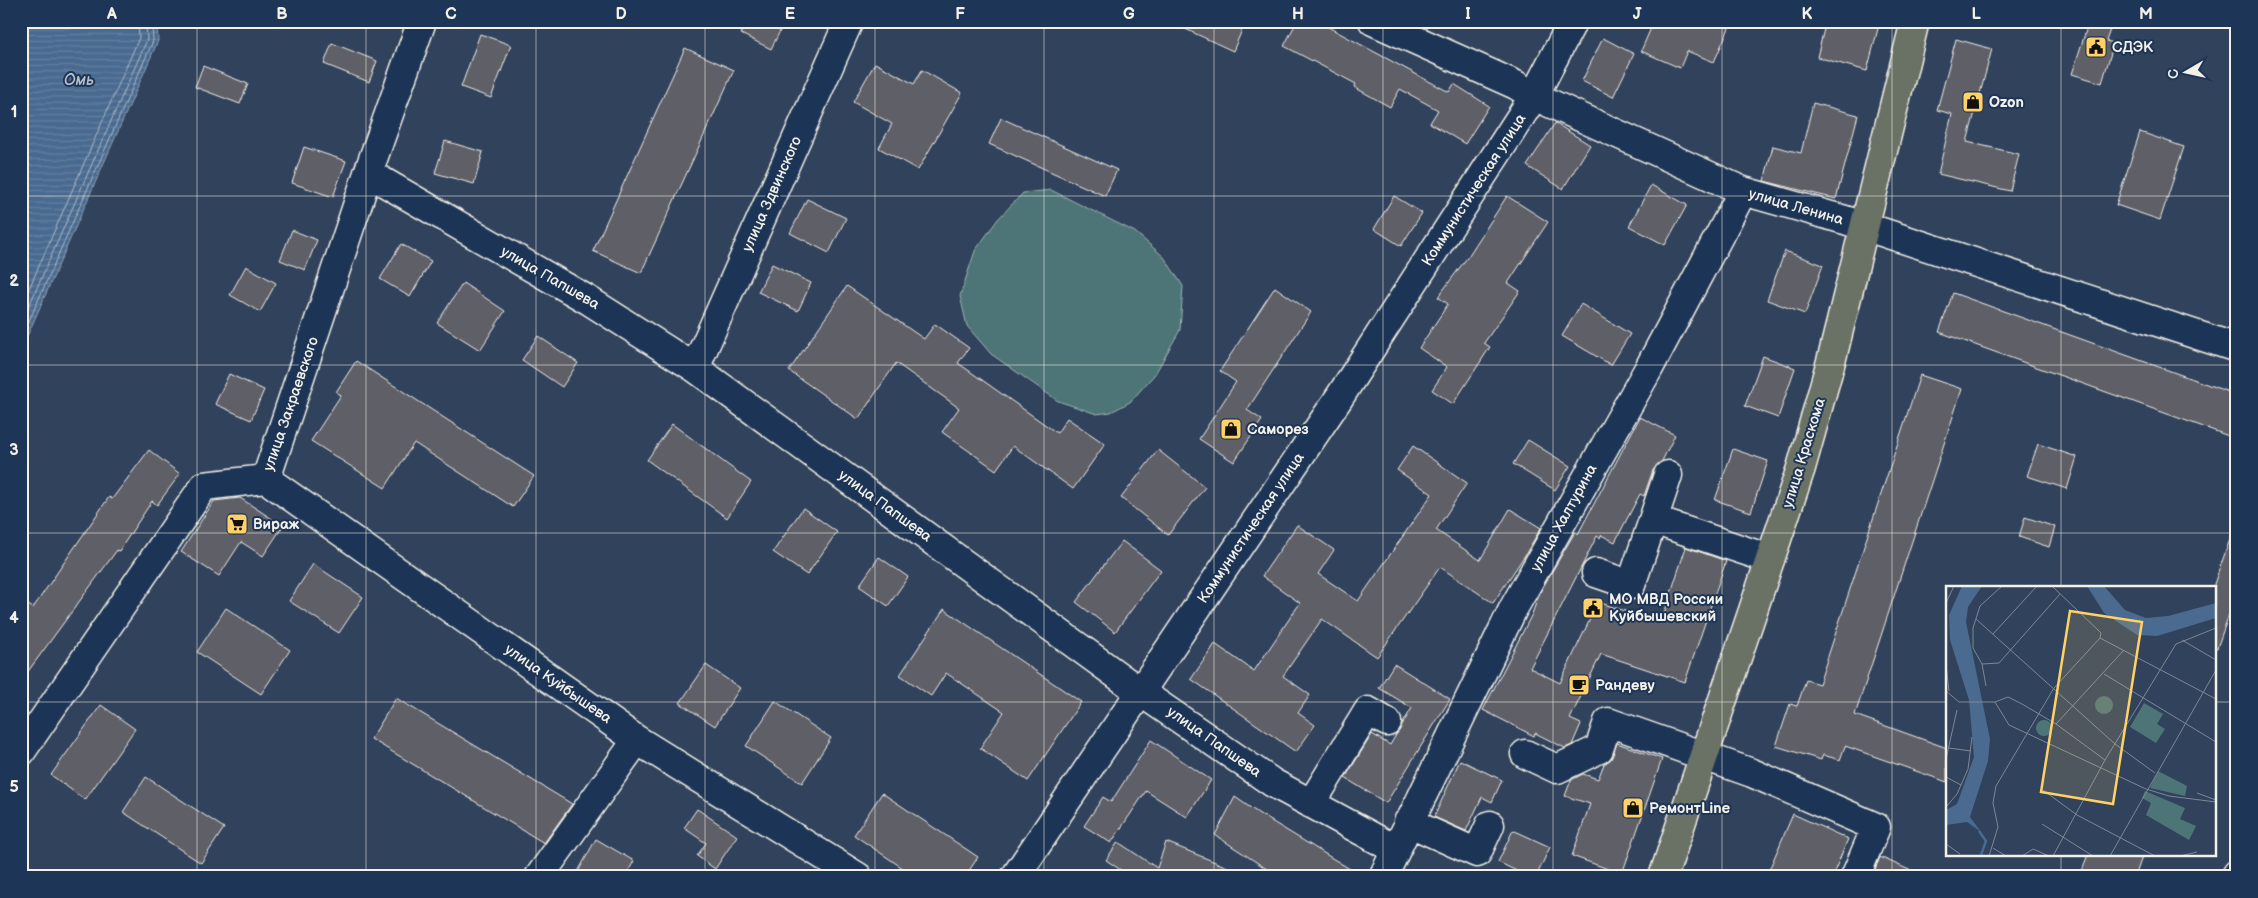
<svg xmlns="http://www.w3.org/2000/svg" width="2258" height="898" font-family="'Balsamiq Sans',sans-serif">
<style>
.green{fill:#4d7578;stroke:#a0b3b0}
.water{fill:url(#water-rules);stroke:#8ea0b3}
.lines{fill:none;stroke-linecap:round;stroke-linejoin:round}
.shore{stroke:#b0bbc5;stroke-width:1}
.building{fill:#5e5f68;stroke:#f4f1e8}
.minor-casing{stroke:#f4f1e8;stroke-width:31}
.major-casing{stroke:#f4f1e8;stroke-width:31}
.minor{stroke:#1d3557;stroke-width:28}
.major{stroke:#6b7165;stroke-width:28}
.grid{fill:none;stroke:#f4f1e8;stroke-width:1;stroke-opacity:0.55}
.labels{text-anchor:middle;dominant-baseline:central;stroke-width:4;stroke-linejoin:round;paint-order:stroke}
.poi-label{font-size:15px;font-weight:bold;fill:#f4f1e8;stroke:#1d3557;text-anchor:start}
.street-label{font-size:15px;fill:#f4f1e8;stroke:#1d3557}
.water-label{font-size:16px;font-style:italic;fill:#b8c2c9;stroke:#1d3557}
.inset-river{fill:none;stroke:#4a6a90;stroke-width:2.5}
.inset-road{fill:none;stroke:#7e8894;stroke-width:1}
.view{fill:#ffd166;fill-opacity:0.15;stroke:#ffd166;stroke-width:2.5}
.inset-edge{fill:none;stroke:#f4f1e8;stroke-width:2.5}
.neatline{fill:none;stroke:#f4f1e8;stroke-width:2}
.grid-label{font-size:16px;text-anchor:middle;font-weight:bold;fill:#f4f1e8}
</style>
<defs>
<pattern id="water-rules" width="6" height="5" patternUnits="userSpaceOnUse" patternTransform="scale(1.25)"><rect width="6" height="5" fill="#4a6a90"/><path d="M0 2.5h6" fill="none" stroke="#6580a0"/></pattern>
</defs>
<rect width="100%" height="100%" fill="#30425c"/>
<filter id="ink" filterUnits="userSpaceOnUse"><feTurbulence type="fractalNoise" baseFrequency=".02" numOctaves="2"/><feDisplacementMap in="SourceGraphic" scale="10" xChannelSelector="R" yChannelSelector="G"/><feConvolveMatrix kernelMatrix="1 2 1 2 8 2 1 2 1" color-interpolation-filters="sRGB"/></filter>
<g filter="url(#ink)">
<path class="green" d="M1051,190L1135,232L1164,257L1183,286L1180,330L1155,374L1130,402L1111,412L1097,414L1058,401L991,354L967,326L960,296L975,251L998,219L1023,193Z"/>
<path class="water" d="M21,21H157L158,41L21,350Z"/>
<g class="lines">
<path class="shore" d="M21,307L139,38L138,21
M21,324L147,40L146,21
M21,339L153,41L152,21"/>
</g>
<path class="building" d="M747,21H785L771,49L741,34Z
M1168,21H1246L1233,51Z
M1297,21H1317L1449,92L1454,84L1489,106L1465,144L1430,123L1438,110L1400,89L1390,107L1354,87L1356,84L1284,46Z
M1654,21H1732L1714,62L1687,51L1680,68L1641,51Z
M1826,21H1880L1867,71L1817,57Z
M2089,21H2113L2106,41L2114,43L2102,83L2072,74Z
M480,34L511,45L491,98L461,87Z
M1603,38L1634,54L1613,97L1582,81Z
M1956,39L1992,49L1967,142L2019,154L2010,191L1938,174L1952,114L1937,110Z
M332,43L377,61L369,82L324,64Z
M685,48L734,70L641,273L593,251Z
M875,63L914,84L922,70L962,93L918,170L879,148L892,124L853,102Z
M203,66L248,84L240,104L195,87Z
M1813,103L1858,115L1836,199L1764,181L1773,146L1801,153Z
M1001,118L1117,170L1105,196L989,144Z
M1555,123L1590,145L1563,189L1527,166Z
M2140,132L2184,147L2160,220L2116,205Z
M445,141L483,152L474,184L435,173Z
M304,147L346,161L333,197L292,183Z
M1651,185L1687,205L1665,245L1629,226Z
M1394,196L1422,213L1401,246L1374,229Z
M1507,196L1548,222L1508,283L1520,291L1484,343L1490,347L1453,404L1432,390L1447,367L1419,348L1448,304L1438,297L1469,255Z
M807,199L846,218L829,253L790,233Z
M292,230L317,240L305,270L280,260Z
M401,244L431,261L410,297L380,279Z
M1785,251L1823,265L1805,314L1767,300Z
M772,264L811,283L798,311L758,292Z
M246,266L276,283L260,312L230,295Z
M463,283L505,311L480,350L437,323Z
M847,286L924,339L935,324L969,348L958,363L1057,433L1067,418L1105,444L1073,489L1013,446L996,470L942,432L959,408L896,363L858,419L789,371Z
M1275,287L1311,312L1247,410L1262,420L1234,462L1199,439L1236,382L1220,371Z
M1953,293L2237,395V439L1939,332Z
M1581,304L1630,334L1611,365L1562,336Z
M538,336L578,363L562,387L522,360Z
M1763,356L1795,368L1778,418L1745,406Z
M356,361L534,476L513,507L414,443L385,488L311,441L341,395L336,392Z
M229,374L264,390L251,420L215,404Z
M1920,375L1962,389L1855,715L1947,748V782L1845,746L1840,760L1823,755L1821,760L1776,746L1790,704L1797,706L1806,680L1819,684Z
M1640,417L1675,435L1662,461L1653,470L1644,496L1640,494L1615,542L1601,535L1600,538L1597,536L1530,668L1560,683L1598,602L1661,623L1686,547L1726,561L1685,682L1601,654L1570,719L1581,724L1572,745L1565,748L1535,733L1534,736L1483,710L1532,614L1540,592L1575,532L1578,534Z
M672,424L751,482L727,518L647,460Z
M1528,440L1570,466L1555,490L1513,464Z
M2038,444L2077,457L2067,489L2027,476Z
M1413,446L1467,483L1436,530L1480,560L1510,509L1541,528L1525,555L1493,603L1440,567L1377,657L1322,619L1283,676L1310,695L1298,713L1315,725L1296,752L1191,679L1215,644L1254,671L1300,603L1262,576L1297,525L1334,550L1318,574L1358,601L1432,494L1397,470Z
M1733,449L1768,461L1751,512L1715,500Z
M149,450L180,474L157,505L152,501L119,551L117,550L21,681V600L33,608L109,497L112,499Z
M1158,450L1205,487L1168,535L1121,498Z
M240,498L283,526L263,556L241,542L219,576L181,552L214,501Z
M803,508L837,532L807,575L773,552Z
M2025,517L2055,527L2049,547L2019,537Z
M2234,528H2237V592L2217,648H2214V584Z
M1122,541L1161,570L1115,632L1076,602Z
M879,557L908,577L888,606L859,586Z
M313,564L363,597L339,633L289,601Z
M226,608L290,650L261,694L197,652Z
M944,609L1081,702L1028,781L980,748L1004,712L946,673L931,696L900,675Z
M1394,664L1450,699L1386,803L1345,778L1372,734L1390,745L1412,708L1379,688Z
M706,665L740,688L715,726L680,703Z
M396,698L572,804L544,843L371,739Z
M775,701L831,738L802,783L746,746Z
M101,705L135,729L85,800L51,775Z
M1151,740L1211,780L1187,817L1146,791L1111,843L1084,826L1103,797L1111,802Z
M1617,743L1662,759L1622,874L1572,856L1590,804L1565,796L1571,780L1583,774L1598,779L1604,764L1611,759Z
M1460,760L1502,780L1492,802L1482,797L1466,831L1434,817Z
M146,777L224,828L201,863L123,812Z
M882,793L978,857L965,877H916L854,835Z
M1235,797L1258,813L1363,877H1279L1215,835Z
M697,809L737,836L715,869L697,856L706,843L684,828Z
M1793,814L1848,839L1832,877H1766Z
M1513,830L1550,847L1536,877H1529L1498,862Z
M596,839L634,861L625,877H575Z
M1118,842L1157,868L1166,842L1252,877H1131L1106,860Z
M2088,854H2143L2135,877H2080Z
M1880,857L1925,877H1872Z"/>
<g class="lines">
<g class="minor-casing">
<path id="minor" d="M1373,21L1516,85L1534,96L1743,191L1845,220L2237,348
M368,173L588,300L695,368L1139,691L1273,783L1395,849
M695,368L849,21
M266,479L637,740L858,877
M266,479L368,173L422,21
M1653,520L1668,475
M1596,573L1631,585L1653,520L1770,559
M21,752L204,486L266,479
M1525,754L1557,769L1599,749L1608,722L1752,773L1876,827L1855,877
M1311,804L1368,711L1387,722
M1408,822L1477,853L1490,825
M539,877L637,740
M1015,877L1337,401L1534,96L1573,21
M1383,877L1513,609L1649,368L1743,191
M2235,877L2237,874"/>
</g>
<g class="major-casing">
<path id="major" d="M1663,877L1801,468L1833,354L1915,21"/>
</g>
<use href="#minor" class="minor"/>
<use href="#major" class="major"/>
</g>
</g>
<path class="grid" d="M197,21V877M366,21V877M536,21V877M705,21V877M875,21V877M1044,21V877M1214,21V877M1383,21V877M1553,21V877M1722,21V877M1892,21V877M2061,21V587M21,196H2237M21,365H2237M21,533H2237M21,702H1947M2214,702H2237M2061,854V877"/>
<defs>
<g id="civic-square" transform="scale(1.125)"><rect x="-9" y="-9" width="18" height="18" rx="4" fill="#ffd166" stroke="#1d3557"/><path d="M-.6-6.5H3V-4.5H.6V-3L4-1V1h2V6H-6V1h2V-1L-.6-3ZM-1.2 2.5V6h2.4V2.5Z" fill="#111"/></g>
<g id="shop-square" transform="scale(1.125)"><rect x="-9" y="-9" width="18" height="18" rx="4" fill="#ffd166" stroke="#1d3557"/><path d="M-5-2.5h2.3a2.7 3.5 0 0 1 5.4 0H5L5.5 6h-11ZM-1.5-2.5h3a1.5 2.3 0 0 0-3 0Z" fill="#111"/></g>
<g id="supermarket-square" transform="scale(1.125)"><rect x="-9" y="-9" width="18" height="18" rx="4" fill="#ffd166" stroke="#1d3557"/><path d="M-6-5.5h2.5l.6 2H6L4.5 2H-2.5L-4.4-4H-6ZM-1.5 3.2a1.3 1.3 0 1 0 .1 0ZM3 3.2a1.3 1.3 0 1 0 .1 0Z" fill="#111"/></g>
<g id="cafe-square" transform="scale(1.125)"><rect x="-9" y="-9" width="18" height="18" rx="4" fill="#ffd166" stroke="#1d3557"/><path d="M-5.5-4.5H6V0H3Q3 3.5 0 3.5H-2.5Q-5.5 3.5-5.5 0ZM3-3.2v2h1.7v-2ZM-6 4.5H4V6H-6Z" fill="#111"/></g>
</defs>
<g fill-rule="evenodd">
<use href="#civic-square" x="2096" y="47"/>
<use href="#shop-square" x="1973" y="102"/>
<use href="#shop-square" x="1231" y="429"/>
<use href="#supermarket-square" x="237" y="524"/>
<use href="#civic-square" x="1593" y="608"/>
<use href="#cafe-square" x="1579" y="685"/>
<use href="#shop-square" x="1633" y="808"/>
</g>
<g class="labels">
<g class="poi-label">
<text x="2112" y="47">СДЭК</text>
<text x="1989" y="102">Ozon</text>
<text x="1247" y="429">Саморез</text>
<text x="253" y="524">Вираж</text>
<text x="1609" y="599">МО МВД России<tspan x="1609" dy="17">Куйбышевский</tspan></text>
<text x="1595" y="685">Рандеву</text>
<text x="1649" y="808">РемонтLine</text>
</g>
<g class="street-label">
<text transform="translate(1474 190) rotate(-57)">Коммунистическая улица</text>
<text transform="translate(772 194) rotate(-66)">улица Здвинского</text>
<text transform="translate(1796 207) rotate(16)">улица Ленина</text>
<text transform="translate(550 278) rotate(30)">улица Папшева</text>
<text transform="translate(291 404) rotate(-71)">улица Закраевского</text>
<text transform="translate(1804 453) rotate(-73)">улица Краскома</text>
<text transform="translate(885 506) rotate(36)">улица Папшева</text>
<text transform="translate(1564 518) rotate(-61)">улица Халтурина</text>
<text transform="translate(1251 528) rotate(-56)">Коммунистическая улица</text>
<text transform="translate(558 684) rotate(35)">улица Куйбышева</text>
<text transform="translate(1214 742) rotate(35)">улица Папшева</text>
</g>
<g class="water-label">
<text x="79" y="80">Омь</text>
</g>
</g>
<g transform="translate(1946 586)">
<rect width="270" height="270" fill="#30425c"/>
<path d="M149 119a9 9 0 1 1 18 0a9 9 0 1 1-18 0Z" fill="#4d7578"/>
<path d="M198,117L217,128L211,138L219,143L210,157L184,141ZM90 142a8 8 0 1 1 16 0a8 8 0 1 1-16 0ZM212,185L241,200L239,210L204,202ZM199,205L239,222L234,233L250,240L243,254L200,229L205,217L196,212Z" fill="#4d7578"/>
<path d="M16,0H36L22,21L20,36L44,153L42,175L24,231L35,246L21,236L0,239V224L11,218L28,171L23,114L4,54L3,29ZM141,0H158L179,24L200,32L222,30L270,17V32L211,50L191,49L158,27Z" fill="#4a6a90"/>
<path class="inset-river" d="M33,245L40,255L35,269"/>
<path class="inset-road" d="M106,0L155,47L154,52L270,113M0,17L8,0M30,33L169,158L209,187M47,48L91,0M236,54L270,74M36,78L53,77L114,8M0,79L3,105M158,88L270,156M40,100L36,78L27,62V42L34,20L56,0M0,105L13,116H49L63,139L200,203L223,210L270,216M49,116L62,111L76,118L110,138L159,174M110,138L178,64M3,162L25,165M0,173L11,124M0,191L15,199M97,204L131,229L209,270M251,207L270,214M0,221L11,208L22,183L26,151M96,238L147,270M0,258L14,268M47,262L60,270M2,270H24M43,270L52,241L47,217L50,200L108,102L154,52M76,270L87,263L103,270M107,270L159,174L230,58L270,42M164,270L270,84M234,270L251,266"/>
<path class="view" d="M124,25L196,36L167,218L95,206Z"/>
<rect width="270" height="270" class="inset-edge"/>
</g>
<rect width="2258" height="898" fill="none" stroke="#1d3557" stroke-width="55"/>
<g transform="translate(2186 72) rotate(261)" stroke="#1d3557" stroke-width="4" paint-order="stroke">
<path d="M0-4L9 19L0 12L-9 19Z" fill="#f4f1e8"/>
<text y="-8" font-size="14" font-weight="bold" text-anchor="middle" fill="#f4f1e8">С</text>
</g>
<rect x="28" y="28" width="2202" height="842" class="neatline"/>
<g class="grid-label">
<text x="112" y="19">A</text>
<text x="282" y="19">B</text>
<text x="451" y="19">C</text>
<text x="621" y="19">D</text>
<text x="790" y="19">E</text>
<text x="960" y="19">F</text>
<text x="1129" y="19">G</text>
<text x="1298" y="19">H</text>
<text x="1468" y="19">I</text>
<text x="1637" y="19">J</text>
<text x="1807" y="19">K</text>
<text x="1976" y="19">L</text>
<text x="2146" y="19">M</text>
<text x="14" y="117">1</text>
<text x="14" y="286">2</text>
<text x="14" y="455">3</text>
<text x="14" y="623">4</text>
<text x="14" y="792">5</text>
</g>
</svg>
